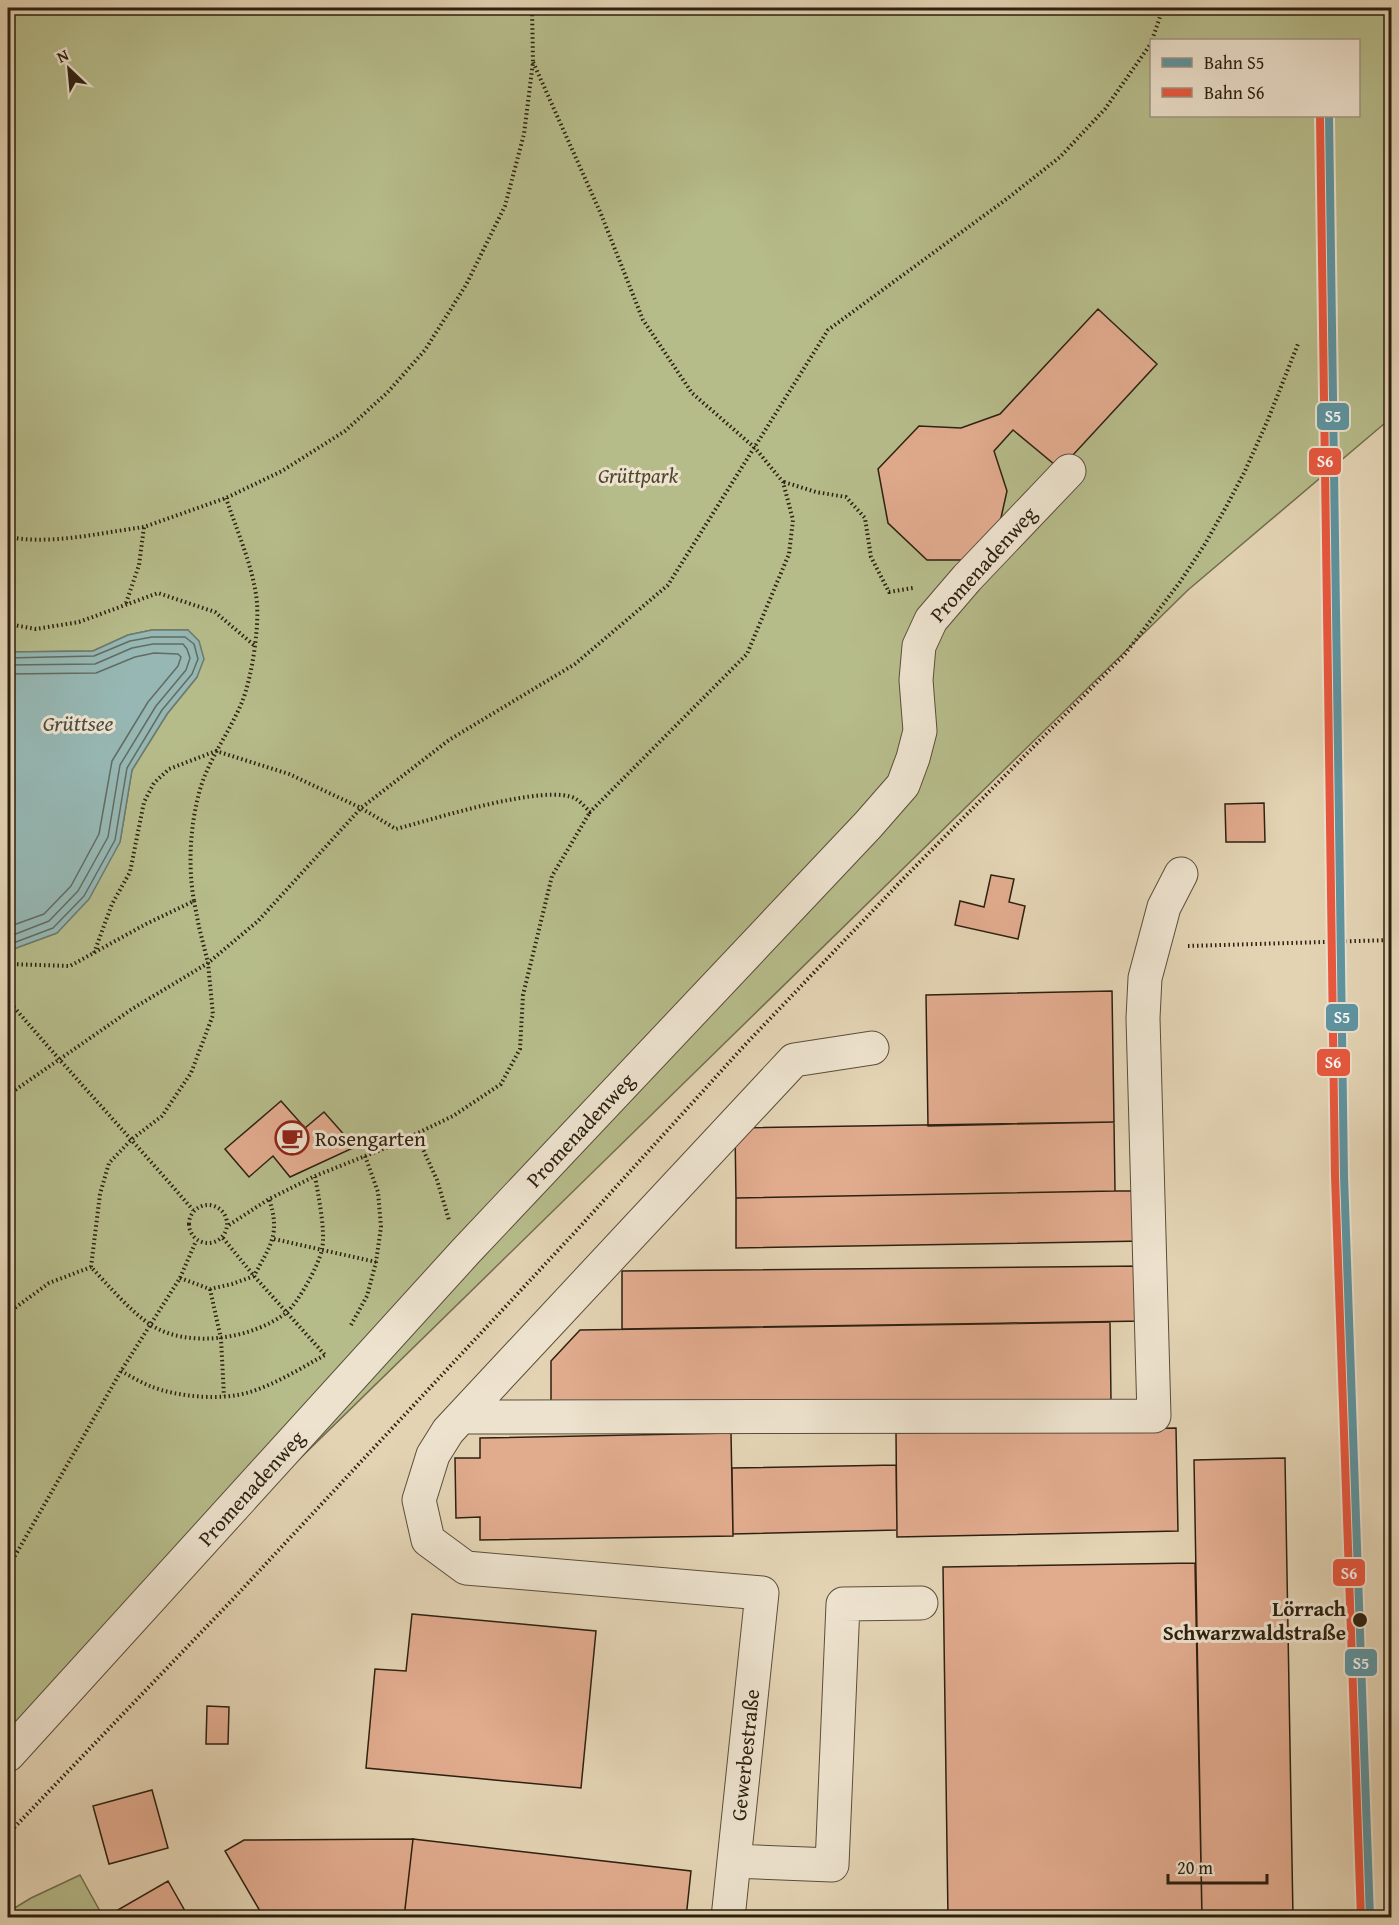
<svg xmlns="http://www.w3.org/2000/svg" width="1399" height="1925" font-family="'Gentium Book Plus',serif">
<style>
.green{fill:#b6bb8a;stroke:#726e4e;stroke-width:1.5;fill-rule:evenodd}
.water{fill:#96b7b3;stroke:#6c7b72;stroke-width:1.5}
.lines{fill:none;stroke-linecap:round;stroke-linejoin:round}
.shore{stroke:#626c62;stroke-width:1.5}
.building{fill:#e1ab8e;stroke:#2d2111;stroke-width:1.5}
.minor-casing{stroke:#5a4e3a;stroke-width:35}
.path{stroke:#2d2111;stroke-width:4;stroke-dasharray:1.5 3;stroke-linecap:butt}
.minor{stroke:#ede2ce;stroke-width:33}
.rail-1-casing{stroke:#ede2ce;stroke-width:12}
.rail-2-casing{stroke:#ede2ce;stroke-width:12}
.rail-1{stroke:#5e95a2;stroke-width:8}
.rail-2{stroke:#e9583f;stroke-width:8}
.stop-dot{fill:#2d2111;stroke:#ede2ce;stroke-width:2}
.labels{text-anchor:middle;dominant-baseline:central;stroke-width:6;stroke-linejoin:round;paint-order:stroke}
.park-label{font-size:21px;font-style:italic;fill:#4f482f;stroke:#ede2ce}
.street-label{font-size:21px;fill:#2d2111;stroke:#ede2ce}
.poi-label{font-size:21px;fill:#2d2111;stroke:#ede2ce;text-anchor:start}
.stop-label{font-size:21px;font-weight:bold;fill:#2d2111;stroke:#ede2ce;text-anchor:end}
.water-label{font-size:22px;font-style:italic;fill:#4c4e42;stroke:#ede2ce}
.line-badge{stroke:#ede2ce;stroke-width:2}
.badge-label{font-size:16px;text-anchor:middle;font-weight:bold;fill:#fff}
</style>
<rect width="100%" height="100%" fill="#e3d3b3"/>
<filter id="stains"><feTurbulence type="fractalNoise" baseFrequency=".00333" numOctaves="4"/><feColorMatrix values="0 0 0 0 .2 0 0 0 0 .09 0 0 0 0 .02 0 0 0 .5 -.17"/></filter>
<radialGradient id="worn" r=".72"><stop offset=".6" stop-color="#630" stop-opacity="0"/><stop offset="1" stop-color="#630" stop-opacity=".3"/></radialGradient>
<path class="green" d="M8,8H1391V418L1188,590L8,1744V951L57,933L120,842L132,770L167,714L197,677L188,630H152L128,635L93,651L8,652ZM1152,40H1358V116H1152Z
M80,1875L101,1913L94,1918L8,1917V1912L31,1898Z"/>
<path class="water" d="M152,630H188L199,641L204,659L197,677L167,714L132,770L120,842L89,899L57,933L8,951V652L93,651L128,635Z"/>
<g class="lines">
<path class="shore" d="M8,658L94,656L130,641L152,637H185L194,644L198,659L192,674L162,710L127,768L115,840L84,896L53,928L8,945
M8,665L95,664L132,648L153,644H183L187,649L190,658L186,670L156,706L120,765L108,837L78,891L49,921L8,937
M8,674L96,673L135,657L154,653L178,654L181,657L178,666L148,702L112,761L99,834L71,886L44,914L8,927"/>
</g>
<path class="building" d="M1098,309L1157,364L1060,469L1013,430L994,451L1007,491L998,531L968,560H927L888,523L878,469L919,426L961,428L1000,414Z
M1264,803L1265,842H1226L1225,804Z
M991,875L1014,879L1009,902L1025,906L1018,939L955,925L960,901L984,907Z
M1112,991L1114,1122L928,1126L926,995Z
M281,1101L305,1128L324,1112L355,1147L290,1177L273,1156L249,1177L225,1149Z
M1114,1122L1115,1191L736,1198L735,1128Z
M1115,1191H1144V1241L736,1248V1198Z
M1144,1266V1321L622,1329V1271Z
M1110,1322L1111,1400L551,1409V1361L580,1330Z
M1176,1428L1178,1531L897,1537L896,1433Z
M731,1433L733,1536L480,1540V1517L456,1518L455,1458H480V1438Z
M1285,1458L1293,1918H1202L1194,1460Z
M896,1465L897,1530L733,1534L732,1468Z
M1195,1563L1202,1918H948L943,1567Z
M412,1614L596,1631L581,1788L366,1768L375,1669L406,1671Z
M207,1706L229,1707L228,1744H206Z
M152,1790L168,1848L109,1864L93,1806Z
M413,1839L404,1918H264L225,1851L244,1840Z
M413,1839L691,1871L686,1918H404Z
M168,1881L189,1918H120L116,1911Z"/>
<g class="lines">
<g class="minor-casing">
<path id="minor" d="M461,1417L1154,1416L1143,1018L1145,978L1164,907L1181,874
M8,1755L466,1251L868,825L903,785L913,758L920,731L916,680L919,646L931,620L967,578L1069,471
M734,1861L832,1865L843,1604L921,1603
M728,1918L762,1593L466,1568L428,1540L419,1500L433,1455L448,1431L794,1060L872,1048"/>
</g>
<path class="path" d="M1152,40L1163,8
M784,482L816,492L846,497L865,518L871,557L889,592L913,588
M8,537C52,545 99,533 144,527
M126,603L139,565L144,527L226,498L282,471L345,431L387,393L425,350L466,285L505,206L524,134L533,62L532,8
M8,624L36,629L79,622L158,593L215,612L255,646
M194,901L199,927L208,963L213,1015L191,1073L162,1116L132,1139L109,1163L100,1194L91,1267C108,1285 131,1312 151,1325C188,1349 252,1339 286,1313C298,1303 319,1265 322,1249C326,1231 318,1195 315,1176
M1188,946L1392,940
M94,953L112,904L130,872L144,802L154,783L169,769L216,751L289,774L361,808L396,829C431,820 548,782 576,799C581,802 586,808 590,812L747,654L789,554L793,520L783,482L755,448L692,393L643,320L601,214L533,62
M8,964L70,966L146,924L194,901C188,867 190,830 198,797C206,762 229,734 242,702C252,677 259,629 257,603C254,569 237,531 226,498
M8,1000C68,1071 132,1139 193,1210
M8,1095L132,1009L208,963L258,921L361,808L449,740L575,664L668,585L828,330L1008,198L1060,157L1105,109L1152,42
M416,1134L437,1180L449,1220
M189 1224a19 19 0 1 1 38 0a19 19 0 1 1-38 0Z
M229,1225L269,1199L315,1176L393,1145L453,1116L501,1084L520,1049L523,995L552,876L590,812
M223,1238L254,1276L325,1355
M274,1239L376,1262
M1387,1274L1392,1273
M180,1278L210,1289L232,1284L254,1276C270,1246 281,1234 269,1199
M210,1289L221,1339L224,1396
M8,1313L49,1283L91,1267
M351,1325L367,1296L376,1262L381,1227L378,1192L365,1156
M121,1371C130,1376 140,1382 150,1386C176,1397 222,1401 250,1392C276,1384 301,1368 325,1355
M8,1568L121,1371L180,1278L196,1241
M8,1834L234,1598L576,1231L743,1047L903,879L1125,654L1180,582L1205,544L1226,507L1244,473L1267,422L1298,344"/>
<use href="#minor" class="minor"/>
<g class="rail-1-casing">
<path id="rail-1" d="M1329,116L1344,1176L1370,1918"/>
</g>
<g class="rail-2-casing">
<path id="rail-2" d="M1320,116L1335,1176L1361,1918"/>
</g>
<use href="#rail-1" class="rail-1"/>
<use href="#rail-2" class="rail-2"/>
</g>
<defs>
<g id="cafe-ring" transform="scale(1.725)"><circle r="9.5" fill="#ede2ce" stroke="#8f2418" stroke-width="1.5"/><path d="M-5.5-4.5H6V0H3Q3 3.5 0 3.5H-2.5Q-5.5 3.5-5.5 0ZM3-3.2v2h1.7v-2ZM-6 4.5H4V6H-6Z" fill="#8f2418"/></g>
</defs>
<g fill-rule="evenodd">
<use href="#cafe-ring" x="292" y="1138"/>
</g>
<circle class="stop-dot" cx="1360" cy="1620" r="8"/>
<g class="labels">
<g class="park-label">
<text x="638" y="475">Grüttpark</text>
</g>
<g class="street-label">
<text transform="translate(983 564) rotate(-48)">Promenadenweg</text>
<text transform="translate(580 1130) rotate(-47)">Promenadenweg</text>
<text transform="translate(251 1488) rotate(-48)">Promenadenweg</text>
<text transform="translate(745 1755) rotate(-84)">Gewerbestraße</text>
</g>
<g class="poi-label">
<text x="315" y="1138">Rosengarten</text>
</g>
<g class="stop-label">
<text x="1346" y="1608">Lörrach<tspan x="1346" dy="24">Schwarzwaldstraße</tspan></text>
</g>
<g class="water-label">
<text x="78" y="723">Grüttsee</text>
</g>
</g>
<g class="line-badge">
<rect x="1316" y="402" width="34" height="29" rx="6" fill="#5e95a2"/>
<rect x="1308" y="447" width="34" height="29" rx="6" fill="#e9583f"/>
<rect x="1325" y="1003" width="34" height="29" rx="6" fill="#5e95a2"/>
<rect x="1316" y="1048" width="35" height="29" rx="6" fill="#e9583f"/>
<rect x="1332" y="1558" width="34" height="29" rx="6" fill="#e9583f"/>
<rect x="1344" y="1648" width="34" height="29" rx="6" fill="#5e95a2"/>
</g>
<g class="badge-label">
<text x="1333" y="422">S5</text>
<text x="1325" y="467">S6</text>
<text x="1342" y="1023">S5</text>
<text x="1333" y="1068">S6</text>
<text x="1349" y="1579">S6</text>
<text x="1361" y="1669">S5</text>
</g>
<rect width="1399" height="1925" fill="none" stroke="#e3d3b3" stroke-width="30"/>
<rect x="9" y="9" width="1381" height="1907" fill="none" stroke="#2d2111" stroke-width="3"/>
<rect x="15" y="15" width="1369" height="1895" fill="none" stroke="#2d2111" stroke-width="1.5"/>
<rect x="1150" y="39" width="210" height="78" fill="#ede2ce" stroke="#a09582" stroke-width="1.5"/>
<rect x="1162" y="58" width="30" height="9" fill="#5e95a2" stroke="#a09582" stroke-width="1.5"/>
<text x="1204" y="69" font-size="18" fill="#2d2111">Bahn S5</text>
<rect x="1162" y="88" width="30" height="9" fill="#e9583f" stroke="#a09582" stroke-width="1.5"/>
<text x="1204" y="99" font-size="18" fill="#2d2111">Bahn S6</text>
<g transform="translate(69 69) rotate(334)" stroke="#ede2ce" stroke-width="4.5" paint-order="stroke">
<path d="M0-4.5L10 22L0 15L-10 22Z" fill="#2d2111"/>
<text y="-9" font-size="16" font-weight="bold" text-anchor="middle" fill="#2d2111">N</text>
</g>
<path d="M1168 1874v9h99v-9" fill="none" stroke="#2d2111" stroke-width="3"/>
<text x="1177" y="1874" font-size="18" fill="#2d2111" stroke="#ede2ce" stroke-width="4.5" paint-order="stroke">20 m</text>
<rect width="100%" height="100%" filter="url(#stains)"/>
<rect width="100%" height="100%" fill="url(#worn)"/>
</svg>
